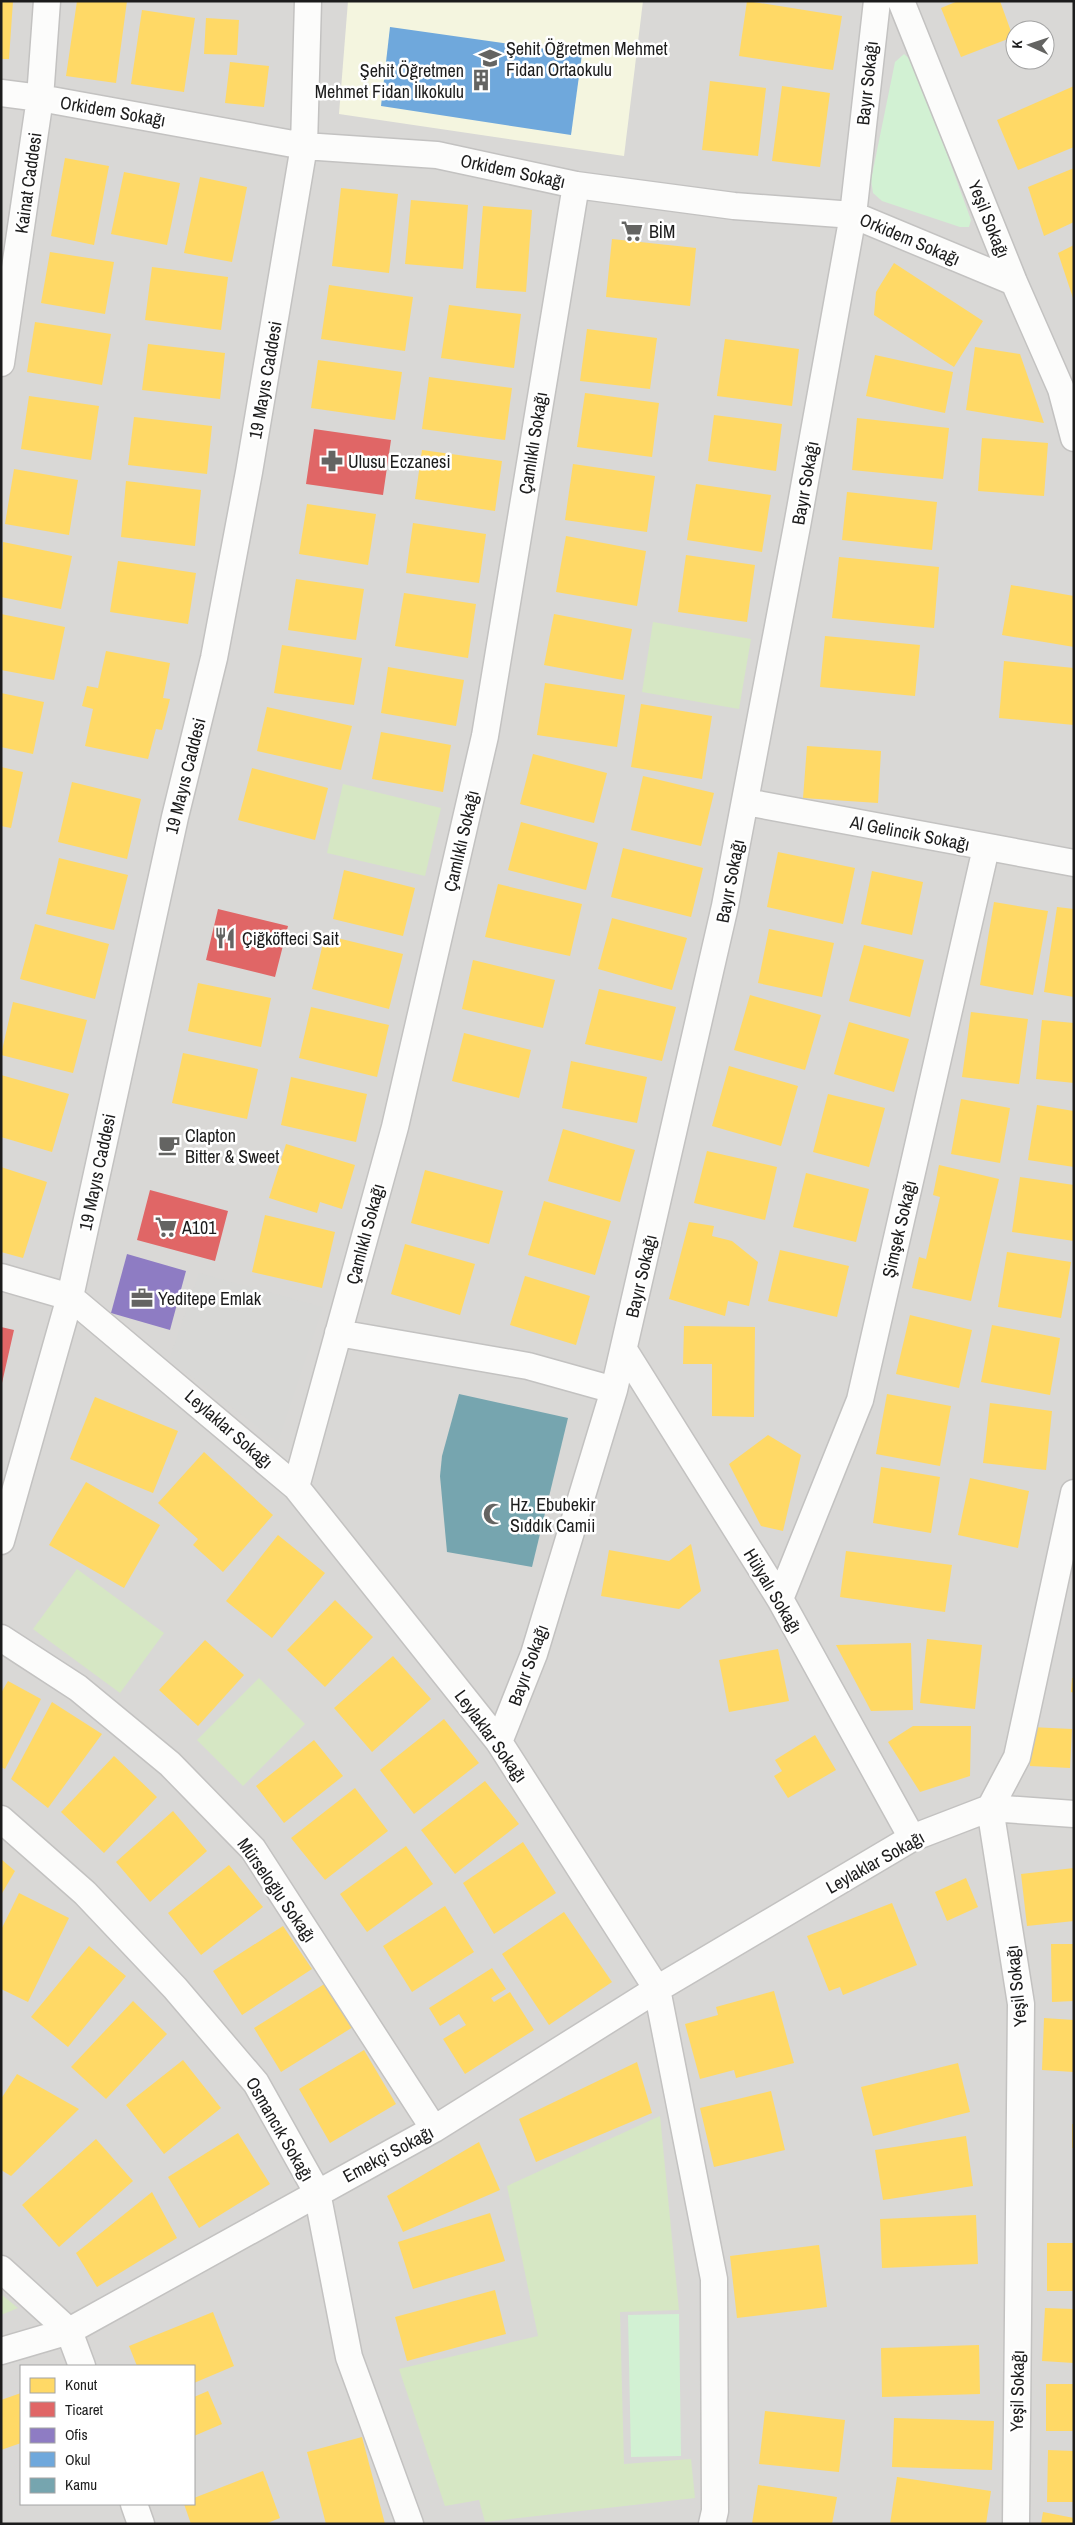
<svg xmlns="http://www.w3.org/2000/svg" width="1075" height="2525" font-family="'Archivo Narrow',sans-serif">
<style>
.residential{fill:#d9d8d6;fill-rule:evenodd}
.education{fill:#f4f5df}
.religious{fill:#d8d8d6}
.grass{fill:#d6e7c4}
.park{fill:#d2f1d3}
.homes{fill:#ffd966}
.shops{fill:#e06666}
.offices{fill:#8e7cc3}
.schools{fill:#6fa8dc}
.public{fill:#76a5af}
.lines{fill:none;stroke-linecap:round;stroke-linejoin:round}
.minor-casing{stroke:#c3c2c1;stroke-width:29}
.minor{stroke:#fcfcfb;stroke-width:26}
.labels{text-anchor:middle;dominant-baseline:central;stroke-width:5;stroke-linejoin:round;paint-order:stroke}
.poi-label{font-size:18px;fill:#1c1c1c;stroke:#fff;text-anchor:start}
.street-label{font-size:18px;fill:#1c1c1c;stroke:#fff}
</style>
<rect width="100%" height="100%" fill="#eae9e5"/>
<path class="residential" d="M1,1H1074V2524H1ZM1015,30H1045V60H1015ZM21,2366H194V2504H21Z"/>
<path class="education" d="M348,1H643L624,156L339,114Z"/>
<path class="religious" d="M199,1273L323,1307L278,1442L169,1360Z"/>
<path class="grass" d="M653,622L751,639L739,709L642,692Z
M343,784L441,808L425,876L327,853Z
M77,1569L164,1633L120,1693L33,1629Z
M259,1678L305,1724L243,1786L197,1740Z
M660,2116L679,2310L620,2312L624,2464L691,2459L695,2498L485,2522L479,2500L445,2506L399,2369L538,2336L507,2186Z
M1,2294L18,2308L1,2315Z"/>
<path class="park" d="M904,54L914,63L971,220L969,227H960L882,201L873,193L871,180L895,62Z
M679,2314L681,2456L631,2457L628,2315Z"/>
<path class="homes" d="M1,1H13L9,59H1Z
M77,1H127L116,83L66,76Z
M747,1L842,16L833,70L739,56Z
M958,1H1000L1013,37L961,57L941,8Z
M142,10L195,18L184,92L131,84Z
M206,18L239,20L237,55L204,54Z
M230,62L269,66L264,107L225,103Z
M710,81L766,88L758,156L702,150Z
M782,86L830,93L820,167L772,161Z
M1074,86V147L1018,170L997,120Z
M65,158L109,166L94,245L51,236Z
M1074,168V222L1044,236L1028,187Z
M124,172L180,183L167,245L111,234Z
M200,177L247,187L232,262L184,253Z
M341,188L398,194L389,273L332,266Z
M411,200L468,205L463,269L405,264Z
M483,206L532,210L526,292L476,288Z
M612,239L696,248L690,306L606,297Z
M1074,245V298H1073L1058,253Z
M50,252L114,262L105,314L41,303Z
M894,263L983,321L954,367L874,315L876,292Z
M152,267L228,277L221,330L145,320Z
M329,285L413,297L405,351L321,339Z
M449,305L521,314L514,368L441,358Z
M35,322L111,334L102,385L27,372Z
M587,329L657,338L650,389L580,381Z
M725,339L799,349L792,406L717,396Z
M148,344L225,353L220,399L142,390Z
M975,347L1020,354L1044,423L966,410Z
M875,355L953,372L945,413L866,396Z
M318,360L402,372L395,420L311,408Z
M429,377L512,388L505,440L422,429Z
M585,393L659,403L652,457L577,447Z
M29,396L99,406L91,460L21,449Z
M714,415L782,424L776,471L708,461Z
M134,417L212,426L207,474L128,465Z
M857,418L949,428L943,479L852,470Z
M982,438L1048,443L1044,496L978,491Z
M422,450L502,461L495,511L415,499Z
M573,464L655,476L647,532L565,520Z
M14,469L78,480L69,535L5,524Z
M126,481L201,490L195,546L121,537Z
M696,484L771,495L762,552L687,540Z
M847,492L937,502L932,550L842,540Z
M307,504L376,514L368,565L299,554Z
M413,523L486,534L479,583L406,573Z
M566,536L646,551L637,606L556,592Z
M3,542L72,556L61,609L1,597Z
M686,555L755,565L747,622L678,612Z
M839,557L939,567L934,628L832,618Z
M118,561L196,573L188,624L110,612Z
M296,579L364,589L356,640L288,630Z
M1011,585L1074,596V647L1002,635Z
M404,593L476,604L468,658L395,646Z
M1,614L65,627L54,680L1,670Z
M554,614L632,629L623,680L544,665Z
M825,636L920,645L915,696L820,687Z
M282,645L362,658L354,705L274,693Z
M106,651L170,663L163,698L170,699L162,730L156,729L148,759L85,746L93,709L82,706L87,686L98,688Z
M1004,661L1074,668V725L999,718Z
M388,667L464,680L456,726L381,713Z
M545,683L625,695L617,747L537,735Z
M1,693L44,702L33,754L1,747Z
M641,704L712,716L702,779L631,767Z
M267,707L352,726L341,770L257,751Z
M381,732L451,745L443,792L372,779Z
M807,746L881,751L878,803L803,798Z
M533,754L607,773L594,823L520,804Z
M1,767L23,772L11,828L1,826Z
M252,768L328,788L315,840L238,820Z
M643,776L714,793L701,846L631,830Z
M72,782L141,799L127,859L58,842Z
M521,822L598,843L586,890L508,870Z
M623,848L703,868L691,917L611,897Z
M778,852L855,868L843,924L767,907Z
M59,858L128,875L114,930L46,914Z
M344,870L415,888L403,936L333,919Z
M872,871L923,882L912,935L861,924Z
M498,884L582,904L570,956L485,937Z
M994,902L1048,911L1033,995L980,985Z
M1057,907L1074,909V997L1044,992Z
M612,918L687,938L672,990L598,969Z
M35,924L109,944L95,999L20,979Z
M769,929L834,943L822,997L758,983Z
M325,935L403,954L389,1009L312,989Z
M864,945L924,960L910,1017L849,1001Z
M473,960L555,980L543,1028L462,1009Z
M198,983L271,998L261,1047L188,1031Z
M599,989L676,1007L662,1061L585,1044Z
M750,995L821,1015L805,1070L734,1050Z
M13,1002L87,1020L73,1073L1,1055Z
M311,1007L389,1025L377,1077L299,1058Z
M971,1012L1028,1019L1019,1084L962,1077Z
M1042,1020L1074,1023V1083L1036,1079Z
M849,1022L909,1039L894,1092L834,1074Z
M464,1033L531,1050L519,1098L452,1081Z
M183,1053L258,1069L247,1119L172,1103Z
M571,1061L647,1077L637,1123L562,1108Z
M729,1066L798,1086L781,1146L712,1126Z
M1,1075L69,1094L52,1152L1,1137Z
M291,1077L367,1094L356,1142L281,1125Z
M828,1094L885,1108L869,1167L813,1152Z
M961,1099L1010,1108L1000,1163L951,1154Z
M1037,1105L1074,1111V1167L1028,1160Z
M563,1129L635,1150L620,1202L548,1181Z
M286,1144L355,1165L342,1209L320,1202L317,1213L269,1198Z
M707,1151L777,1167L765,1220L694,1203Z
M939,1165L999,1179L971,1301L912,1288L919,1257L926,1259L940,1197L933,1195Z
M1,1167L47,1182L23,1258L1,1252Z
M425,1170L503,1191L489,1244L411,1223Z
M806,1173L869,1189L856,1242L793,1227Z
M1020,1177L1074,1185V1241L1012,1232Z
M544,1201L611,1221L595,1275L528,1255Z
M265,1215L335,1232L322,1288L252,1272Z
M689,1222L714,1226L712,1236L732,1241L758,1262L749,1306L728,1301L725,1316L669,1299Z
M405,1244L475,1264L460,1315L391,1294Z
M780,1250L849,1266L837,1317L768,1301Z
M1007,1252L1071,1262L1061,1318L998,1307Z
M525,1276L590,1296L576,1345L510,1325Z
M910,1315L972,1330L959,1388L896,1374Z
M992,1325L1060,1338L1050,1395L981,1382Z
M684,1326L755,1327L754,1417L712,1416V1364H683Z
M887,1394L951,1406L940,1466L876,1454Z
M95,1397L178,1431L153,1493L70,1459Z
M990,1403L1052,1411L1046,1470L983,1463Z
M768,1435L801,1455L783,1531L761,1526L729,1464Z
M204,1452L273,1515L223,1572L193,1545L198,1539L158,1503Z
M881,1467L940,1477L931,1533L873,1523Z
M970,1478L1029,1491L1018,1548L958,1535Z
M86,1482L160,1525L124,1588L49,1545Z
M278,1535L325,1573L272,1638L226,1601Z
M691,1544L701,1591L679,1609L601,1596L609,1550L669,1561Z
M846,1551L952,1565L945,1612L840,1597Z
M335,1600L373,1637L325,1687L287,1650Z
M927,1639L982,1645L975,1709L920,1703Z
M205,1640L244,1675L198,1726L159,1690Z
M911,1643L913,1710L871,1711L836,1645Z
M778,1649L789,1701L729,1712L719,1660Z
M393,1656L431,1699L372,1752L334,1708Z
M1072,1678H1074V1693L1071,1692Z
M8,1681L41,1699L5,1769L1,1767V1693Z
M52,1702L102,1734L48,1808L11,1779Z
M444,1719L479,1763L414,1814L380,1770Z
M913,1726H971L970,1776L920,1792L888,1742Z
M1031,1727L1072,1729L1070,1768L1030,1766Z
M815,1735L836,1770L788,1798L774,1776L782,1771L775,1760Z
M314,1740L343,1776L284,1823L256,1786Z
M114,1756L157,1797L104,1853L61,1812Z
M485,1781L519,1824L455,1874L421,1830Z
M355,1788L388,1831L325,1880L291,1838Z
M173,1811L207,1851L150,1902L116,1862Z
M523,1842L556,1893L494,1934L463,1883Z
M406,1846L433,1884L367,1932L340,1894Z
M1,1859L15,1871L1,1895Z
M229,1865L263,1907L201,1955L168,1913Z
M1074,1868V1921L1027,1926L1021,1874Z
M966,1878L978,1907L947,1921L935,1892Z
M19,1893L69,1918L28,2002L1,1989V1930Z
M892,1903L917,1965L843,1995L840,1987L829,1991L807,1936Z
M445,1906L474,1952L412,1992L383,1946Z
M564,1912L612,1982L549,2025L502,1954Z
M283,1926L312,1969L242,2015L213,1971Z
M1051,1944H1074V2001L1052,2002Z
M89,1946L126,1976L68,2047L31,2017Z
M492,1968L506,1989L491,1998L494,2002L510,1992L534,2030L465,2074L443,2039L466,2025L459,2014L440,2026L429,2008Z
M326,1983L353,2027L281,2072L254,2028Z
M774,1991L794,2063L736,2078L734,2070L700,2079L685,2024L718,2015L716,2007Z
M133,2001L167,2034L106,2099L71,2067Z
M1044,2018L1074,2020V2072L1042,2070Z
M364,2050L396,2104L330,2143L299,2089Z
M183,2060L221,2108L164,2154L126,2105Z
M637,2062L652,2113L536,2162L519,2119Z
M958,2063L970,2112L873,2136L861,2087Z
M17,2074L79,2109L11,2176L1,2170V2099Z
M771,2091L785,2150L714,2167L700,2108Z
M1072,2124H1074V2148H1072Z
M238,2133L270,2184L199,2228L168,2177Z
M966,2136L973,2186L883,2200L875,2150Z
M96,2139L133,2181L59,2247L22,2205Z
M479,2142L500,2190L403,2232L387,2196Z
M152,2192L177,2238L97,2287L76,2253Z
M490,2213L505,2261L413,2289L398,2242Z
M976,2215L978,2264L882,2268L880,2219Z
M1047,2243H1074V2291H1047Z
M819,2245L827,2307L737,2318L730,2256Z
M495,2290L506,2334L407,2361L395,2317Z
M1045,2308L1074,2309V2363L1042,2361Z
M213,2312L234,2366L194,2383V2366H137L129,2346Z
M979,2345L980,2394L882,2397L881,2348Z
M1046,2384H1074V2431H1046Z
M208,2391L222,2424L194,2436V2397Z
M21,2393V2443L1,2450V2400Z
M765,2411L845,2420L839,2472L759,2464Z
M894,2418L994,2421L992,2470L892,2467Z
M362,2437L385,2524H326L307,2452Z
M1048,2450L1074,2451V2502H1047Z
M263,2471L280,2518L265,2524H191L184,2504H194V2498Z
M897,2477L991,2491L986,2524H890Z
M758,2485L837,2497L832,2524H752Z
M1043,2512L1074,2518V2524H1041Z"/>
<path class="shops" d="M314,429L391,440L383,495L306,484Z
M218,909L288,926L275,977L206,960Z
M150,1190L228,1211L215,1261L137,1240Z
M1,1327L14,1330L2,1383H1Z"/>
<path class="offices" d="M127,1254L186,1271L170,1330L111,1313Z"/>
<path class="schools" d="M390,27L582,54L571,135L381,106Z"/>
<path class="public" d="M459,1394L568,1418L532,1567L447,1552L440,1476L442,1456Z"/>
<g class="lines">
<g class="minor-casing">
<path id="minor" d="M901,1L1014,282L1061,389L1074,438
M1,93L40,98L304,146L437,155L576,185L734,206L853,215L1014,282
M1,363L40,98L47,1
M746,802L1074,863
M1,1277L70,1297L296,1487L499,1742L657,1989L912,1838L990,1808L1074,1814
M338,1333L528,1366L614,1390
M624,1350L780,1599L912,1838
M296,1487L395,1127L485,736L576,185
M1,1541L70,1297L175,817L214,658L249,472L304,146L308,1
M780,1599L860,1400L986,848
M1,1638L78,1688L170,1764L253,1849L434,2129
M499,1742L534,1654L614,1390L725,906L797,526L853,215L877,1
M1,1819L85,1893L175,1988L256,2083L317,2192L349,2357L410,2524
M1,2269L69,2331L82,2366
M1,2351L69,2331L434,2129L657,1989L714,2279L715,2511L712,2524
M134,2504L141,2524
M1016,2524L1021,2004L990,1808L1017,1757L1074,1493"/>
</g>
<use href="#minor" class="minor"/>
</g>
<defs>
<g id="school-bare" transform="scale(1.725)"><path d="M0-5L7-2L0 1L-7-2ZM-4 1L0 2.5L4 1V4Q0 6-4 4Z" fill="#646462" stroke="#fff" stroke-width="2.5" paint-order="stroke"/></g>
<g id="building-bare" transform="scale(1.725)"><path d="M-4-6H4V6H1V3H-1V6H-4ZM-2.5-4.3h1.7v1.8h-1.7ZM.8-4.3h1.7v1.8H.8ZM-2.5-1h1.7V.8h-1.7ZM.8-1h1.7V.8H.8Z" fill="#646462" stroke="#fff" stroke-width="2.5" paint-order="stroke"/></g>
<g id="supermarket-bare" transform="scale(1.725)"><path d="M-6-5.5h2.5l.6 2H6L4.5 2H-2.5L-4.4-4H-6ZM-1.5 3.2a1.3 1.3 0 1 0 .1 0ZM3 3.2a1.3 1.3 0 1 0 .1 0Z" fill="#646462" stroke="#fff" stroke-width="2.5" paint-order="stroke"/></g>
<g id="pharmacy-bare" transform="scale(1.725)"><path d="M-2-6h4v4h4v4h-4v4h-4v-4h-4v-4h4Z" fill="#646462" stroke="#fff" stroke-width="2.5" paint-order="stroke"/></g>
<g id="restaurant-bare" transform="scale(1.725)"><path d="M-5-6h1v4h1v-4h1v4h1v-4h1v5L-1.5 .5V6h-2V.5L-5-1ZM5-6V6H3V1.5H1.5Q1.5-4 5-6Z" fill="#646462" stroke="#fff" stroke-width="2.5" paint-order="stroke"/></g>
<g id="cafe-bare" transform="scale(1.725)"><path d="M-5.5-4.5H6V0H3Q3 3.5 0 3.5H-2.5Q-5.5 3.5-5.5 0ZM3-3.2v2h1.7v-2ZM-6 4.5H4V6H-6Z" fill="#646462" stroke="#fff" stroke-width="2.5" paint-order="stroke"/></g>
<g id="office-bare" transform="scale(1.725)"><path d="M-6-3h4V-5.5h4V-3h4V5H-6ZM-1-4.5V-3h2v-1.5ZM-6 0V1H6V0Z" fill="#646462" stroke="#fff" stroke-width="2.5" paint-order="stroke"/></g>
<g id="mosque-bare" transform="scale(1.725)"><path d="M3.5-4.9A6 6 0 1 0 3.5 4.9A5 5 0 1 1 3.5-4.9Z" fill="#646462" stroke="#fff" stroke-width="2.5" paint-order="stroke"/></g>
</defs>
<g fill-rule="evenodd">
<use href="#school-bare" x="490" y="58"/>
<use href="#building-bare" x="481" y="80"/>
<use href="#supermarket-bare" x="632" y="231"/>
<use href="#pharmacy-bare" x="332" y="461"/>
<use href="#restaurant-bare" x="225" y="938"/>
<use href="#cafe-bare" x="169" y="1145"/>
<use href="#supermarket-bare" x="166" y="1227"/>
<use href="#office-bare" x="142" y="1298"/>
<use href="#mosque-bare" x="494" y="1514"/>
</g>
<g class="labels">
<g class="poi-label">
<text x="506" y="48">Şehit Öğretmen Mehmet<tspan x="506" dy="21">Fidan Ortaokulu</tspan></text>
<text x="464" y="70" text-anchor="end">Şehit Öğretmen<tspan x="464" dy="21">Mehmet Fidan İlkokulu</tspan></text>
<text x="649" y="231">BİM</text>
<text x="348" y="461">Ulusu Eczanesi</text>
<text x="242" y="938">Çiğköfteci Sait</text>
<text x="185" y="1135">Clapton<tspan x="185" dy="21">Bitter &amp; Sweet</tspan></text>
<text x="182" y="1227">A101</text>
<text x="158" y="1298">Yeditepe Emlak</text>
<text x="510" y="1504">Hz. Ebubekir<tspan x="510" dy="21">Sıddık Camii</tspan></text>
</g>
<g class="street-label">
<text transform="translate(867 83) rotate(-84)">Bayır Sokağı</text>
<text transform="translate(113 111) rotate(10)">Orkidem Sokağı</text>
<text transform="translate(513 171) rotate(12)">Orkidem Sokağı</text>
<text transform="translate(28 183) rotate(-82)">Kainat Caddesi</text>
<text transform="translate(989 219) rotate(68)">Yeşil Sokağı</text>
<text transform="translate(910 239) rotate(23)">Orkidem Sokağı</text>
<text transform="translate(265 380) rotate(-80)">19 Mayıs Caddesi</text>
<text transform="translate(533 443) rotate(-81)">Çamlıklı Sokağı</text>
<text transform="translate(805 483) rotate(-80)">Bayır Sokağı</text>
<text transform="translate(185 776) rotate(-76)">19 Mayıs Caddesi</text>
<text transform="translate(910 833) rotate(11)">Al Gelincik Sokağı</text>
<text transform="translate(461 841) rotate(-77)">Çamlıklı Sokağı</text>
<text transform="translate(730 881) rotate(-79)">Bayır Sokağı</text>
<text transform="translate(97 1172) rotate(-78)">19 Mayıs Caddesi</text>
<text transform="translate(899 1229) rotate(-77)">Şimşek Sokağı</text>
<text transform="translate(365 1234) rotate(-75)">Çamlıklı Sokağı</text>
<text transform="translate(641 1276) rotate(-77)">Bayır Sokağı</text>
<text transform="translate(229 1429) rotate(41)">Leylaklar Sokağı</text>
<text transform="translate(773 1591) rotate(59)">Hülyalı Sokağı</text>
<text transform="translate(528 1665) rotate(-70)">Bayır Sokağı</text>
<text transform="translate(491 1736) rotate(54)">Leylaklar Sokağı</text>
<text transform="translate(875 1862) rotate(-29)">Leylaklar Sokağı</text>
<text transform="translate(277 1890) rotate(55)">Mürseloğlu Sokağı</text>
<text transform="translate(1016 1986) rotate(-96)">Yeşil Sokağı</text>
<text transform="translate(280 2129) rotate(60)">Osmancık Sokağı</text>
<text transform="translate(388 2154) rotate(-28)">Emekçi Sokağı</text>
<text transform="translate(1017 2391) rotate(-89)">Yeşil Sokağı</text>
</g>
</g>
<rect width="1075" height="2525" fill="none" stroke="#1c1c1c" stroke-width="5"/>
<rect x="20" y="2365" width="175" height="140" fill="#ffffff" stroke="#a4a4a4"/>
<rect x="30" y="2378" width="25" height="15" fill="#ffd966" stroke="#a4a4a4"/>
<text x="65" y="2390" font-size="15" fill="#1c1c1c">Konut</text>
<rect x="30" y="2402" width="25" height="15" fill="#e06666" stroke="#a4a4a4"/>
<text x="65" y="2415" font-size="15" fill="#1c1c1c">Ticaret</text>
<rect x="30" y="2428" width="25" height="15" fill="#8e7cc3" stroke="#a4a4a4"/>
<text x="65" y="2440" font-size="15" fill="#1c1c1c">Ofis</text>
<rect x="30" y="2452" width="25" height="15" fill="#6fa8dc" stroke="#a4a4a4"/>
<text x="65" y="2465" font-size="15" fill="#1c1c1c">Okul</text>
<rect x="30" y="2478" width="25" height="15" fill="#76a5af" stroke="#a4a4a4"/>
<text x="65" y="2490" font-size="15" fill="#1c1c1c">Kamu</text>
<g transform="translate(1030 45) rotate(273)"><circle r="24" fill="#ffffff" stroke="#a4a4a4"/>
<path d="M0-4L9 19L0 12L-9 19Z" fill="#646462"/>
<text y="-8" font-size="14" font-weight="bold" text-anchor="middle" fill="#1c1c1c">K</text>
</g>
</svg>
